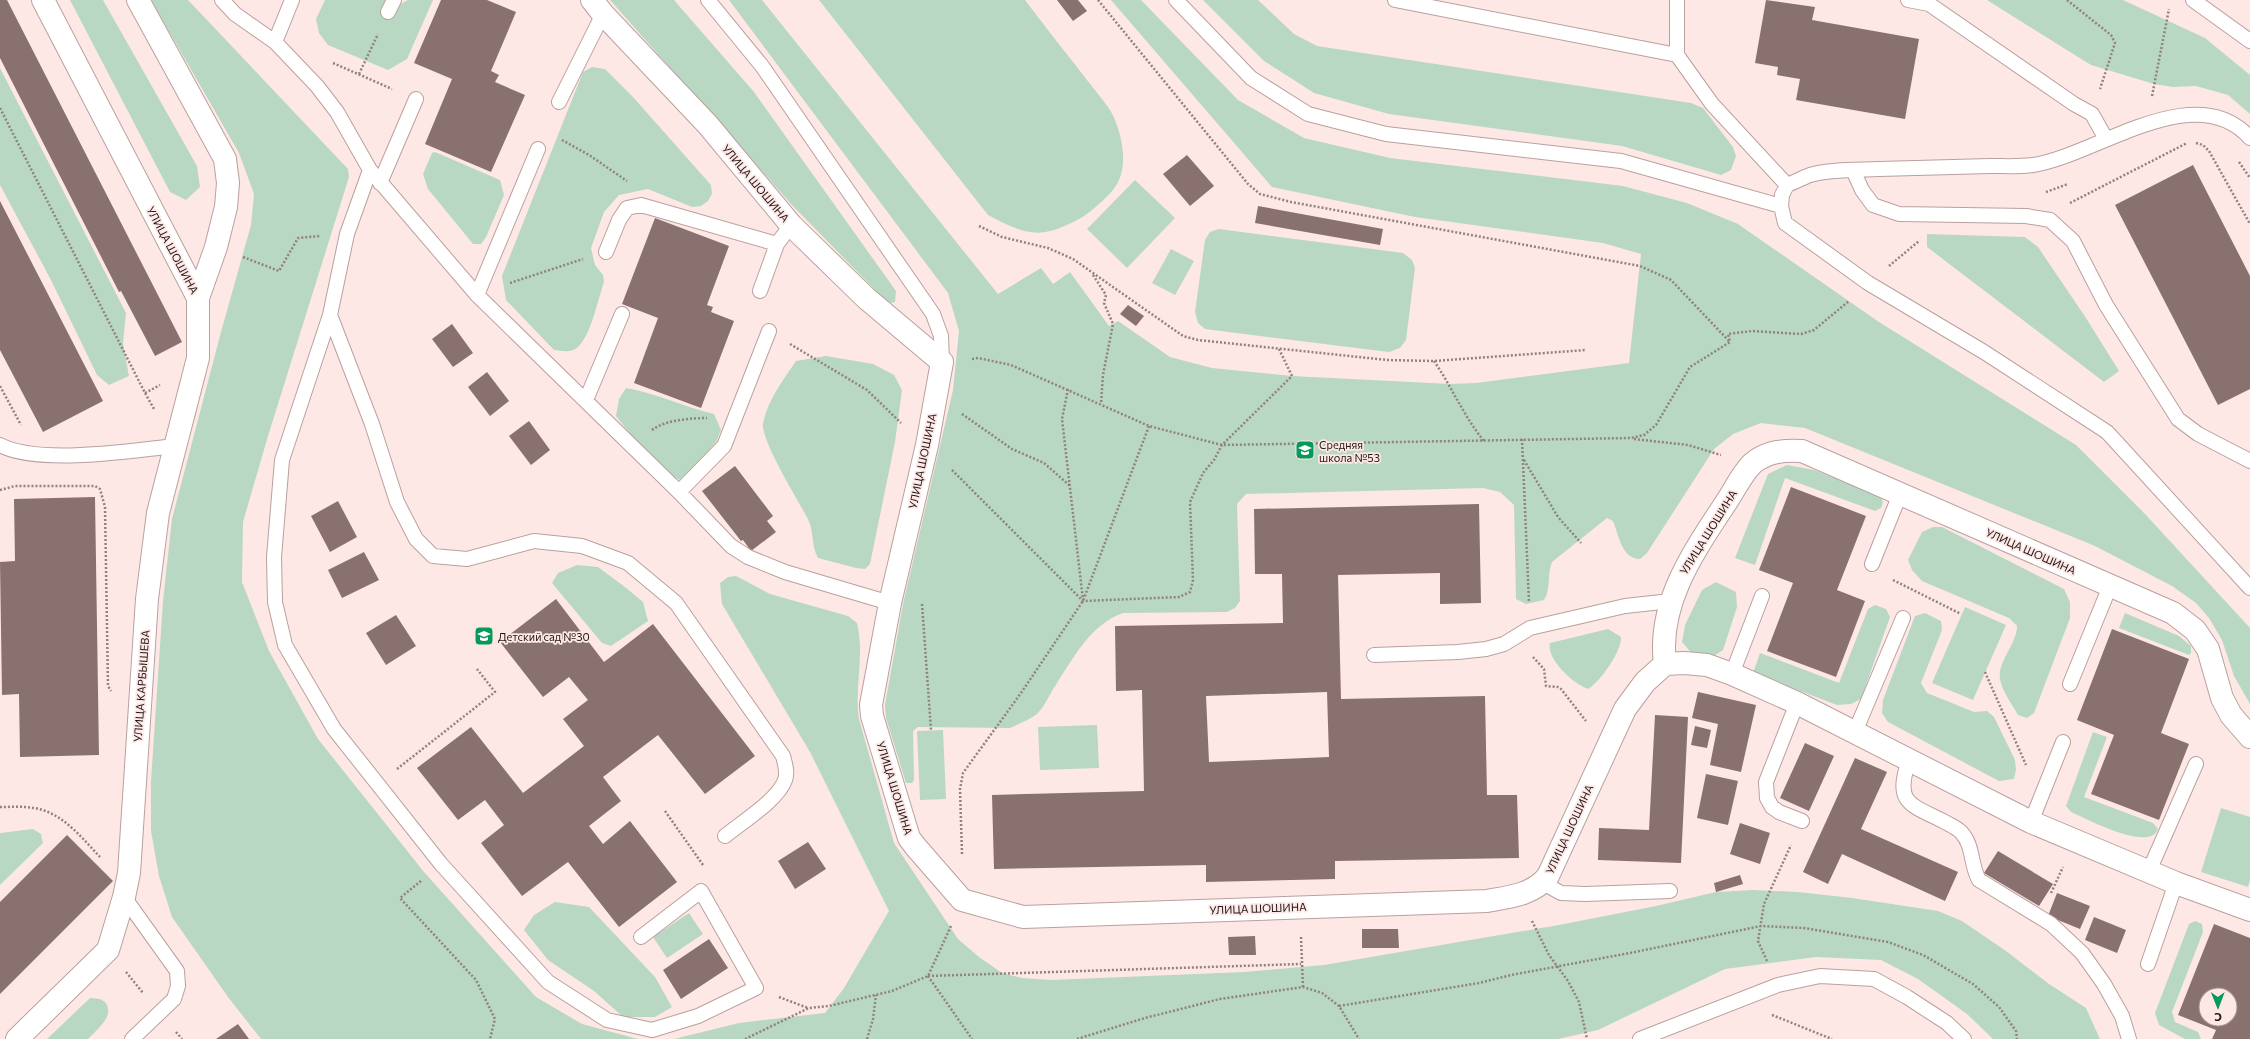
<svg xmlns="http://www.w3.org/2000/svg" width="2250" height="1039" font-family="Commissioner,sans-serif">
<style>
.green{fill:#b8d8c3}
.building{fill:#89716f;fill-rule:evenodd}
.lines{fill:none;stroke-linecap:round;stroke-linejoin:round}
.lane-casing{stroke:#baa09f;stroke-width:16}
.street-casing{stroke:#baa09f;stroke-width:24}
.path{stroke:#91817f;stroke-width:2.5;stroke-dasharray:2 2;stroke-linecap:butt}
.lane{stroke:#fff;stroke-width:14}
.street{stroke:#fff;stroke-width:22}
.labels{text-anchor:middle;dominant-baseline:central;stroke-width:3.5;stroke-linejoin:round;paint-order:stroke}
.street-label{font-size:11px;fill:#1e1514;stroke:#fee8e6}
.poi-label{font-size:11px;fill:#1e1514;stroke:#fee8e6;text-anchor:start}
</style>
<rect width="100%" height="100%" fill="#fee8e6"/>
<path class="green" d="M70,0H103L197,166L200,187L186,200L170,192Z
M151,0H188L348,169L349,177L268,436L243,522L242,582L269,651L318,739L424,872L536,997L582,1024L638,1039H261L228,997L172,917L159,876L151,831V781L163,601L172,519L221,332L251,225L254,194L239,153Z
M325,0H387L399,5L408,0H433L407,59L388,70L328,45L319,33L316,19Z
M610,0H674L754,92L896,291L895,302L891,303L882,297L791,204Z
M729,0H762L998,294L1041,268L1053,284L1070,272L1109,326L1118,321L1170,357L1212,368L1292,376L1450,384L1476,383L1629,363L1641,254L1603,243L1415,217L1272,187L1111,0H1141L1238,100L1304,138L1390,158L1623,186L1687,203L1738,224L1879,322L2076,445L2146,515L2250,628V704L2234,676L2222,640L2209,618L2196,603L2172,586L2095,546L1805,428L1761,423L1733,434L1714,449L1647,553L1640,559C1622,559 1619,536 1613,521L1607,518L1552,562C1547,574 1551,590 1544,600L1526,604L1516,599L1514,505L1500,492L1483,488L1246,494L1237,504L1240,601L1235,608L1227,612L1123,613C1089,625 1071,662 1052,691C1048,698 1043,708 1037,714C1029,720 1018,724 1010,728L918,727L913,731L914,780L912,783H906L886,718L885,705L903,604L953,390L959,331L948,293Z
M819,0H1025C1042,22 1059,45 1077,67C1087,81 1100,95 1110,110C1121,129 1128,160 1119,180C1114,193 1092,211 1081,218C1040,240 1028,236 988,215Z
M1203,0H1258L1294,34L1317,46L1691,103L1703,108L1733,147L1736,156L1731,170L1721,175L1622,146L1389,114L1314,93L1264,61Z
M1987,0H2123L2205,38L2250,75V114L2228,95L2196,86L2173,87L2154,84L2091,65Z
M592,67L605,69L633,97L711,185L712,194L708,201L701,206L692,207L648,189L619,195L604,212L591,248L595,265L603,275L604,282C598,299 591,335 578,347C572,353 562,351 554,350L506,300L502,276L583,72Z
M0,68L126,313L123,343L129,376L109,385L97,375L51,280L0,185Z
M435,152L500,180L504,195L486,237L481,244H473L428,189L423,174L432,153Z
M1135,180L1175,218L1127,268L1087,229Z
M1219,229L1403,253L1412,260L1415,268L1406,340L1400,348L1389,352L1205,329L1198,323L1195,312L1205,240L1210,232Z
M1927,234L2025,237L2038,247L2086,318L2119,371L2104,382L1927,247Z
M1171,249L1194,261L1175,295L1152,283Z
M826,356L873,364L894,375L902,390L895,442L870,564L865,569L856,568L818,558C811,546 814,531 808,519C799,502 760,439 763,423C768,400 783,380 796,361Z
M626,388C656,393 684,407 714,414L721,430L716,442L704,456L680,480C656,466 633,438 616,416L619,399Z
M1787,465L1814,470L1880,496L1883,502L1881,508L1875,511L1785,478L1755,565L1735,558L1768,474Z
M1933,527H1942L2064,589L2070,602V618L2034,713L2027,718L2018,715C2012,704 2002,691 2000,679C1997,662 2017,644 2017,626L2009,618L1922,581L1912,570L1908,560L1922,532Z
M577,565L598,567L625,587L643,602L648,621L611,646L602,643L552,583L558,573Z
M736,576L770,594L848,616L857,623C865,655 854,687 859,719L894,843L958,939L979,957L1002,973L1022,978L1051,980L1244,972L1324,965L1559,925L1656,906L1716,892L1753,890L1798,892L1852,898L1938,911L1962,921L2006,951L2049,984L2086,1008L2100,1039H1993L1967,1014L1918,979L1881,960L1816,957L1725,969L1598,1030L1558,1039H674L739,1023L825,1013L844,988L889,911L810,752L722,604L720,583L728,577Z
M1716,582L1736,592L1737,607L1723,650L1711,658L1694,656L1682,642L1685,625L1702,590Z
M1875,605L1886,609L1890,617L1861,699L1851,704L1837,705L1753,673L1760,653L1839,683L1868,609Z
M1965,607L2006,625L1973,700L1932,683Z
M1925,613L1941,621L1942,630L1921,683L1927,693L1974,712L1987,711L1994,717L2015,760L2016,770L2014,779L1999,781L1888,722L1882,713L1883,700L1915,616Z
M2125,613L2179,636L2191,646V653L2189,655L2119,628Z
M1608,629L1621,637C1622,651 1600,682 1588,689C1573,684 1546,659 1550,643Z
M1097,725L1099,768L1040,770L1038,727Z
M943,730L946,799L920,800L917,731Z
M2093,732L2107,737L2084,797L2153,823L2158,829C2150,853 2085,818 2071,812L2066,806Z
M2221,808L2250,817V880L2248,887L2201,872Z
M33,829L41,834L43,843L0,885V833Z
M555,902L589,907L655,977L672,1007L655,1017H623L594,991L548,960L524,930L534,915Z
M689,913L703,934L667,958L653,937Z
M2195,921L2202,924L2203,932L2172,1012L2175,1022L2198,1032L2201,1039H2185L2159,1025L2155,1013L2189,924Z
M90,998L100,999L105,1002C116,1016 96,1030 88,1039H47Z"/>
<path class="building" d="M0,0H7L182,342L155,356L121,291L119,292L0,58Z
M441,0H487L516,12L491,71L499,75L495,82L525,95L491,172L425,144L452,79L414,63Z
M1057,0H1078L1087,11L1073,21Z
M1766,0L1815,7L1812,20L1919,39L1905,119L1796,100L1800,79L1777,75L1778,67L1755,63Z
M1187,155L1214,186L1190,206L1163,174Z
M2193,165L2250,276V389L2218,405L2115,205Z
M0,201L103,401L43,432L0,350Z
M1258,206L1383,229L1380,245L1255,223Z
M655,218L729,246L707,305L713,307L711,312L734,321L701,408L634,383L658,318L622,304Z
M1128,305L1144,316L1136,326L1120,314Z
M452,324L473,353L453,367L432,339Z
M487,372L509,401L490,416L468,387Z
M529,421L550,450L531,465L509,436Z
M735,466L773,516L767,521L776,532L751,551L743,540L741,541L702,491Z
M1791,487L1866,516L1837,590L1865,601L1836,677L1767,651L1793,583L1759,570Z
M95,497L99,755L20,757L19,694L2,695L0,562L15,561L14,499Z
M338,501L357,537L330,552L311,516Z
M1479,504L1481,603L1440,604V573L1338,575L1341,699L1485,696L1487,795H1517L1519,858L1335,861V879L1206,882V865L994,869L992,795L1144,791L1142,690L1116,691L1115,626L1283,623L1282,574H1255L1254,509ZM1327,692L1329,757L1209,762L1206,696Z
M364,552L379,580L342,598L328,570Z
M556,599L604,662L653,624L755,756L705,794L658,735L603,777L621,801L589,826L603,844L630,821L677,882L619,927L568,862L522,896L481,843L504,825L485,800L458,820L417,768L471,727L523,793L584,746L563,719L588,700L569,677L543,697L500,642Z
M396,615L416,646L386,665L366,633Z
M2112,629L2189,659L2161,733L2189,744L2159,820L2091,794L2114,735L2077,720Z
M1698,692L1756,705L1741,772L1710,765L1718,724L1692,718Z
M1655,715L1688,717L1681,863L1598,860L1599,828L1649,830Z
M1695,726L1711,730L1707,748L1691,745Z
M1805,743L1834,756L1809,811L1780,798Z
M1855,758L1887,772L1861,829L1958,872L1945,901L1842,854L1828,884L1803,872Z
M1706,774L1738,781L1728,825L1697,818Z
M1740,823L1770,833L1760,864L1730,854Z
M67,835L113,881L0,994V902Z
M808,842L826,869L795,889L778,861Z
M1998,851L2053,884L2039,906L1984,873Z
M1740,875L1743,884L1716,892L1714,883Z
M2057,893L2090,906L2080,929L2048,916Z
M2094,917L2126,930L2117,953L2085,940Z
M2214,924L2250,938V1039H2212L2216,1030L2178,1015ZM2206,995H2230V1019H2206Z
M1362,929H1398L1399,948H1362Z
M1255,936L1256,955H1229L1228,937Z
M709,939L728,968L681,999L663,970Z
M238,1024L249,1039H216Z"/>
<g class="lines">
<g class="lane-casing">
<path id="lane" d="M222,0L235,14L275,42L317,86L337,112L370,170L477,295L679,492L731,546L748,557L785,572L890,603
M708,0L762,66L933,314L941,336L942,362
M1176,0L1251,78L1308,114L1386,134L1621,161L1781,206
M1395,0L1677,55
M1677,0V55L1712,104L1787,185
M1908,0L1929,4L2074,104L2092,114L2106,139
M2193,0L2250,41
M388,12L394,0
M275,42L292,0
M559,102L603,14
M2250,138C2195,76 2095,156 2033,165C2019,167 2004,166 1990,166C1953,167 1916,168 1879,169C1857,170 1830,169 1810,175C1802,178 1795,182 1787,185L1782,195L1781,206L1785,223L1868,283L1984,352L2107,432L2250,588
M370,170L347,234L330,315L372,424L397,502L416,539L433,556L467,559L534,541L582,546L628,563L676,603L783,756C785,764 788,772 785,780C778,800 742,822 725,836
M1853,170L1862,190L1873,205L1899,214L2026,216L2050,220L2073,241L2106,305L2178,419L2198,434L2250,461
M380,183L416,99
M606,252L619,220L627,208L641,205L777,244
M760,291L777,244L791,225
M477,295L538,149
M330,315L282,460L274,557L275,602L285,645L334,729L441,864L548,982L607,1020L652,1030L698,1016L756,988L701,891L641,937
M586,400L622,314
M0,445C37,465 132,451 175,446
M679,492L724,446L769,331
M1872,564L1900,494
M1374,655L1458,652L1486,649L1504,644L1530,628L1625,606L1671,601
M1732,674L1762,596
M2070,684L2110,586
M1797,703L1766,782L1767,798L1772,807L1779,812L1802,821
M1855,732L1903,618
M1909,760C1894,804 1910,804 1945,822C1950,825 1957,828 1961,832C1974,846 1970,864 1979,880L2051,924L2082,953L2104,984L2122,1016L2129,1039
M2031,822L2063,742
M2149,871L2196,764
M1543,883L1561,893L1585,894L1670,891
M124,897L177,971L178,986L174,999L132,1039
M2148,964L2176,883
M1640,1039L1778,985L1820,976L1874,979L1907,997L1947,1023L1964,1039"/>
</g>
<g class="street-casing">
<path id="street" d="M43,0L198,298
M592,0L603,14L708,125L791,225L866,298L942,362L927,445L890,603L871,705L872,716L909,838L915,846L962,900L1023,917L1487,901C1509,897 1533,895 1548,876L1625,709L1645,682L1665,664C1657,602 1695,550 1727,501C1735,489 1743,472 1753,463C1768,451 1784,450 1802,451L2173,613L2195,630L2208,649L2222,698L2231,715L2250,737
M1665,664L1684,663L1707,665L1732,674L1797,703L2031,822L2176,883L2250,910
M17,1039L108,950L124,897L129,873L147,599L158,513L198,358V298L216,247L226,207L228,183L225,159L138,0"/>
</g>
<path class="path" d="M1098,0L1248,184L1260,194L1291,202L1640,266L1671,280L1729,341
M2067,0L2111,35L2115,43L2100,89
M333,63L392,89
M359,74L378,34
M2152,96L2169,9
M0,108L145,393L154,409
M562,140L589,155L627,181
M2196,143L2203,145L2209,151L2250,224
M2239,162L2250,178
M2046,192L2068,184
M2070,203L2187,143
M979,226L1002,237L1048,248L1073,259L1183,336L1198,340L1387,360L1434,361L1586,350
M243,257L279,271L298,238L320,236
M1889,266L1919,241
M1093,275L1106,295L1104,303L1113,324L1103,375L1101,404
M510,283L583,259
M790,344L867,390L901,423
M972,359L978,358L1011,365L1149,426L1222,445L1631,438L1644,435L1656,425L1690,367L1730,342L1728,334L1752,331L1801,334L1814,330L1849,301
M1434,361C1452,387 1464,417 1484,441
M0,386L21,425
M1068,389L1062,419L1083,600
M145,393L160,385
M962,414L1012,449L1044,463L1069,485
M652,430C665,420 691,418 707,418
M1522,439L1529,602
M1634,439L1688,445L1721,455
M1524,460L1558,517L1581,543
M952,470L1083,601L1179,597L1190,592L1193,580L1190,502L1203,473L1214,460L1222,445L1292,376L1279,349
M0,490L15,486H95L100,489L105,507L108,686L111,691
M1893,580L1961,614
M922,604L931,730
M1533,657L1544,669L1546,686L1558,687L1561,689L1586,721
M1985,672L2026,765
M397,769L495,692L477,669
M0,807C11,807 23,806 34,808C62,812 82,838 100,857
M665,811L703,865
M962,854L960,789L963,773L1021,693L1083,601L1149,426
M421,881L400,898L476,980L495,1019L490,1039
M2051,893L2063,867
M1532,921L1549,955L1568,981L1579,1002L1587,1039
M1301,937L1303,987
M1767,961L1758,941L1764,904L1791,845
M126,972L143,993
M928,976L1301,964
M928,976L972,1039
M779,997L808,1008
M1339,1006L1479,983L1511,975L1630,953L1761,926L1804,928L1888,942L1923,955L1973,984L1999,1007L2016,1031L2017,1039
M1772,1015L1832,1039
M176,1032L182,1039
M745,1039L809,1008L829,1006L892,991L928,976L951,926
M867,1039L873,1019L876,995
M1077,1039L1145,1018L1220,999L1303,987L1322,993L1339,1006L1359,1039"/>
<use href="#lane" class="lane"/>
<use href="#street" class="street"/>
</g>
<defs>
<g id="school-square" transform="scale(1)"><rect x="-9" y="-9" width="18" height="18" rx="4" fill="#05995a" stroke="#fee8e6"/><path d="M0-5L7-2L0 1L-7-2ZM-4 1L0 2.5L4 1V4Q0 6-4 4Z" fill="#fff"/></g>
</defs>
<g fill-rule="evenodd">
<use href="#school-square" x="1305" y="450"/>
<use href="#school-square" x="484" y="636"/>
</g>
<g class="labels">
<g class="street-label">
<text transform="translate(756 183) rotate(50)">УЛИЦА ШОШИНА</text>
<text transform="translate(173 250) rotate(62)">УЛИЦА ШОШИНА</text>
<text transform="translate(922 461) rotate(-78)">УЛИЦА ШОШИНА</text>
<text transform="translate(1708 532) rotate(-58)">УЛИЦА ШОШИНА</text>
<text transform="translate(2031 551) rotate(24)">УЛИЦА ШОШИНА</text>
<text transform="translate(141 686) rotate(-86)">УЛИЦА КАРБЫШЕВА</text>
<text transform="translate(895 788) rotate(73)">УЛИЦА ШОШИНА</text>
<text transform="translate(1569 829) rotate(-65)">УЛИЦА ШОШИНА</text>
<text transform="translate(1258 908) rotate(-2)">УЛИЦА ШОШИНА</text>
</g>
<g class="poi-label">
<text x="1319" y="444">Средняя<tspan x="1319" dy="13">школа №53</tspan></text>
<text x="498" y="636">Детский сад №30</text>
</g>
</g>
<g transform="translate(2218 1007) rotate(179)"><circle r="19" fill="#fee8e6" stroke="#a49492"/>
<path d="M0-3L7 15L0 10L-7 15Z" fill="#05995a"/>
<text y="-6" font-size="11" font-weight="bold" text-anchor="middle" fill="#1e1514">С</text>
</g>
</svg>
